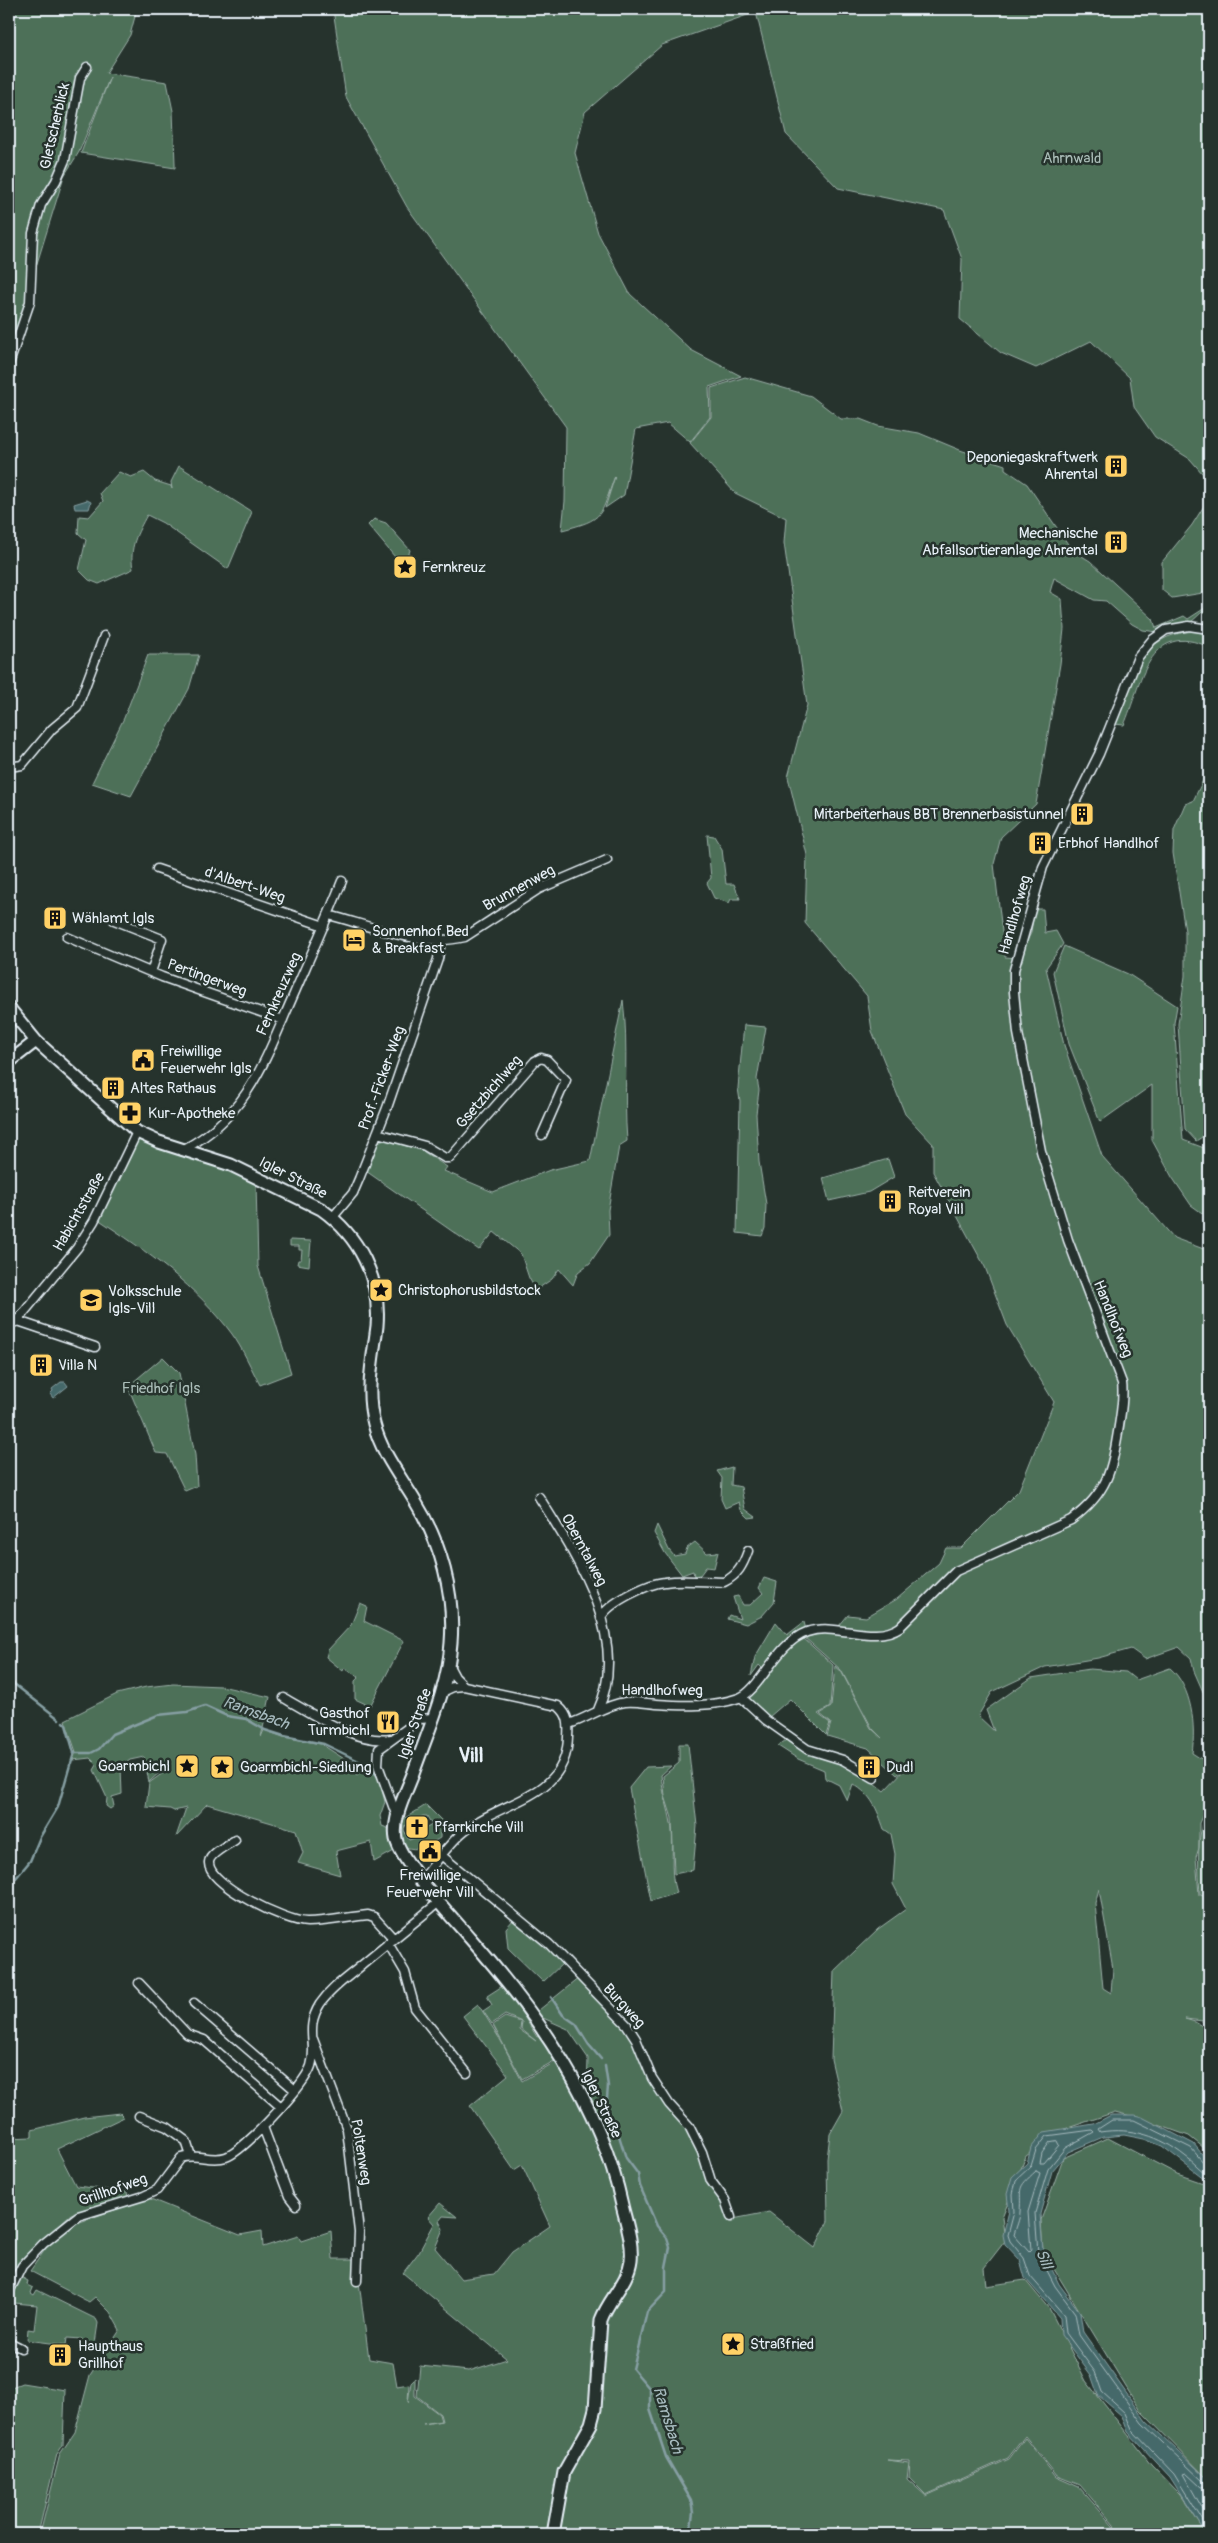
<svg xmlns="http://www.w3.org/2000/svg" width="1218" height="2543" font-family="Pangolin,sans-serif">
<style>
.green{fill:#4e6f59;stroke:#9bb0a8;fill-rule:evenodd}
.water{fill:#45696a;stroke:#869fa3}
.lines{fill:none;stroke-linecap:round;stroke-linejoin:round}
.shore{stroke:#a7bbbf;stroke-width:1}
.stream{stroke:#869fa3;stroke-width:2.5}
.minor-casing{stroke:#e8f1f8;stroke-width:11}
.secondary-casing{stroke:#e8f1f8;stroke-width:15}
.minor{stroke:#26332d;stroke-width:8}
.secondary{stroke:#26332d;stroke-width:11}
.labels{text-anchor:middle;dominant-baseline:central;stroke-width:5;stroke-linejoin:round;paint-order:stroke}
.street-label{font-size:15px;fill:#e8f1f8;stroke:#26332d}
.park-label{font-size:15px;fill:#aabdb8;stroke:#26332d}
.poi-label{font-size:15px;fill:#e8f1f8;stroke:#26332d;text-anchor:start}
.water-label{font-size:16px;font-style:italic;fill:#a7bbbf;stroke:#26332d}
.district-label{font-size:20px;font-weight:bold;fill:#e8f1f8;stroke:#26332d}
</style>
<rect width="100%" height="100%" fill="#26332d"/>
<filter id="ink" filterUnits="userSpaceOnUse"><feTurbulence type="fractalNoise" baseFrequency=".02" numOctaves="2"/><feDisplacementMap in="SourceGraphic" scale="10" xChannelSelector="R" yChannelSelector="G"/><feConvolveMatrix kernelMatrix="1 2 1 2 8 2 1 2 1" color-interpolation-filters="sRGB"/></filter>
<g filter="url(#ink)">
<path class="green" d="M9,9H137L130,35L106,73L167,82L173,111L175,164V168L81,153L110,77L79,152L64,176L9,354Z
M333,9H1209V481L1190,459L1155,437L1134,407L1130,378L1091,341L1036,368L1001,353L960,319L962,259L944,210L838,188L786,134L756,12L662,45L585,112L575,153L598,233L630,294L691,350L741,376L709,387L710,417L690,442L668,423L636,429L624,495L605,508L615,476C600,516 606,519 562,530L565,501L566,427L407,207L346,97Z
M745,377L811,396L841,419H860L878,426L919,433L960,450L1005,465V469L1027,484L1072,550L1090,561L1153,619L1156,628L1184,616L1188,619L1205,608H1209V613L1202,612L1189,624H1178L1157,632L1143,630L1132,624L1106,601L1094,600L1054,578L1050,592L1062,599L1064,629L1060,664L1036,804L1001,837L994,864L1005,957L1018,958L1031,933L1034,909H1043L1045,933L1056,931L1063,944L1046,968L1064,1045L1102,1156L1174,1238L1209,1251V1694H1204L1194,1671L1191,1658L1179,1647L1145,1659L1131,1649L1098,1658L1045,1667L992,1692L978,1716L994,1731L986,1710L1031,1678L1090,1669L1126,1672L1136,1680L1170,1668C1192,1687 1196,1726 1192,1753L1209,1764V1801L1199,1823V1848L1196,1857L1199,1895L1209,1897V1940L1204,2000L1209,2017L1203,2021L1185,2019L1195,2022L1209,2030V2152L1189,2136L1139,2118L1115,2112L1062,2130L1026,2156L1002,2217L1005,2241L984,2268L986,2286L1025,2280L1050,2310L1086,2381L1151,2464L1180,2494L1206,2534H1117L1114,2525L1080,2485L1057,2476L1025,2436L1008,2458L926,2495L909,2478L910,2461L887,2460L909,2463L907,2479L926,2496L1009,2459L1025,2438L1056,2477L1079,2487L1113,2526L1116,2534H40L60,2454L75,2432L90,2375L120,2330L110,2312L95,2297L89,2302L30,2271L51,2241L77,2223L148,2198L240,2235L262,2231L263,2247L298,2236L301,2241L331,2231L333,2259H356L369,2359L393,2363L397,2386L409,2384L408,2402L411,2382L415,2378V2396L439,2414L441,2421L423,2424L442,2421L440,2414L417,2396L420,2366L469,2371L507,2359L403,2273L419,2252L434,2224L428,2217L440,2203L457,2217L443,2216L439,2221L443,2229L435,2248L461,2279L494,2274L512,2252L550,2226L522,2165L514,2170L470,2106L508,2075L463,2016L478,2004L501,2041L522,2081L557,2061L589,2117L636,2255L634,2228L610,2142L587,2092L588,2058L568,2029L534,2014L579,1978L608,2011L622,2023L632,2037L643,2062L687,2126L733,2219L769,2212L815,2248L828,2221L827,2159L830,2134L843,2111L831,2059L834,1971L878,1929L906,1909L893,1884L895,1854L891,1834L884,1829C877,1809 872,1795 853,1784L847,1801L839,1785L825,1778L824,1770L798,1759L778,1746L786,1740L794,1746L851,1765L884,1791L906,1768L897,1775L868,1748L827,1736L831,1723L820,1714L831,1707L835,1666L841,1671L871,1728L882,1738L872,1728L841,1670L804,1637L834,1632L848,1615L866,1617L897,1599L939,1563L946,1548H961L1019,1490L1054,1402L1007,1325L985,1267L933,1172V1144L905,1114L872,1031L867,996L805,923L807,855L788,777L807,705L784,543L786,518L735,493L690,443L711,417V388ZM1099,1889L1113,1969L1111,1993L1103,1988L1095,1903Z
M179,466L252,512L228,569L163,523L147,515C137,533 129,548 133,569L99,584L89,580L79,570L86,540L78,533L79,516L89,517L103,501L100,493L119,472L131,477L144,472L155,481L171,486L172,489L171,482Z
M1209,498V592L1172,598L1162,590V562L1192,525Z
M374,519L386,523L410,550L406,564L400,563L368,525Z
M1194,631L1209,635V647C1148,619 1141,686 1124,725L1114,724C1132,679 1137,635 1194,631Z
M148,655H199L189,689L131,796L92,783L124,718Z
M1209,768V827L1204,839V860L1209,880V1095L1205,1135L1196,1141L1185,1129L1178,1024L1185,976V931L1173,853L1174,830L1185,804L1193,801Z
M707,835L714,836L722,849L726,884H734L740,899H731L729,903L714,898L707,883L711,878Z
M1064,946L1128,974L1177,1006L1174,1023L1183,1140L1204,1148L1203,1174L1209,1189V1218L1191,1205L1172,1177L1152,1140V1085L1100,1122L1069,1044L1053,972Z
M623,1000C629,1047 623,1093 627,1141L619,1146L608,1210L609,1235L590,1263L578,1272L573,1285L559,1269L552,1279L536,1290L529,1278L521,1254L494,1232L479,1250L363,1169L375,1145L383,1139L421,1150L447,1167L444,1171L493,1192L550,1170L590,1161Z
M744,1025L766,1027L757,1079L759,1090L756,1114L759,1162L766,1204L765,1228L762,1236L737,1233L740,1101L738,1088Z
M138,1140L216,1165L256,1183L258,1266L291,1373L260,1385C251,1368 243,1349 232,1334C198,1287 146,1251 98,1219Z
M888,1159L894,1177L869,1192L829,1201L823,1178Z
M290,1240L311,1241L309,1266L297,1264L298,1260H301L302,1250H299V1246H290Z
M163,1357L179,1373L195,1455L197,1486L185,1491L167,1454L156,1453L126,1382L132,1383Z
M732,1467L731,1485L741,1487L745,1509L756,1517L749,1518L741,1510L739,1502L725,1508L721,1499L722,1478L717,1471Z
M657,1525L669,1550L674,1556L685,1554L687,1548L695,1542L707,1553L718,1552L714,1568L706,1567L700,1575L694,1576L693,1571L682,1575L665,1553L654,1533Z
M764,1578L777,1582L774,1602L762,1616L746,1624L727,1619L729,1615L740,1619L733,1597L738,1596L743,1605H750L763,1593L759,1588Z
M360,1603L367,1606L364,1621L404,1641L370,1706L355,1699V1681L359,1677L344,1668L343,1671L326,1657L328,1650L351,1625Z
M776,1622L787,1635L804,1622L806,1630L766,1672L759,1665L751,1676L755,1657Z
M803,1638L833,1665L830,1707L818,1714L830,1723L826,1735L790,1699L769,1717L747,1698C761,1679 782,1648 803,1638Z
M173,1684L221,1686L270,1697L261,1737L264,1730L283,1737L321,1744L346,1760L360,1765L355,1769L358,1775L356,1770L361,1766L377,1771L385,1802L380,1816L382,1826L390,1829V1842L394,1851L374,1862L371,1842L336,1851L340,1875L298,1863L303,1853L296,1830L207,1804L176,1837L186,1808L174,1811L170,1809L146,1807L149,1783L163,1773V1769L149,1782L144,1757L130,1760L121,1767L122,1794L112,1797L114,1806L110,1809L106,1806L107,1798L94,1770L97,1765L90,1758L73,1760L76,1752L65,1720L117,1694L146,1687Z
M679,1744H688L697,1826L693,1870L674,1874L672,1818L665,1796L663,1776L679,1763Z
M671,1766L661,1775C662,1790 667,1803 670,1818C676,1842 668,1869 676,1893L651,1901L629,1788L646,1767Z
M426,1805L446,1825L440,1831V1838C428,1845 417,1853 404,1846L402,1820ZM423,1816H427L432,1825L421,1831L422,1835L409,1840L404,1830L405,1826Z
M1209,1805V1896L1200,1894C1198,1863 1196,1833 1209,1805Z
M514,1919L563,1963L543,1982L508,1948L506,1928Z
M504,1985L537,2037L539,2036L556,2060L522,2079L493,2025L505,2017L521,2022L520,2030L536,2041L521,2029L522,2022L505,2015L492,2024L483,2011L492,2005L487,1996Z
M120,2113L124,2117L57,2149L76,2186L127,2192L128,2197L71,2214L21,2259L9,2284V2138L32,2137V2130L84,2117Z
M1108,2138L1177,2174L1209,2185V2480L1140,2410L1043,2251L1041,2220L1063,2158Z
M19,2276L28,2281L27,2285L33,2288L31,2293L34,2295L37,2290L96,2319L98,2323L94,2350L81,2348L82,2339L67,2338L66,2345L27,2340L28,2329L34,2330L37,2305L14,2303L11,2327H9V2299Z
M22,2383L65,2390L63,2445L57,2454L38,2534H9V2388Z"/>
<path class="water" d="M87,500L91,502L89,509H75L74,504Z
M61,1382H65L68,1386L53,1398L50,1394L53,1391L52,1389Z
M1111,2115H1135L1142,2117L1194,2144L1209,2163V2182L1162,2146L1144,2139L1124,2135L1103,2137L1068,2152L1052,2171L1040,2214L1043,2251L1059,2284L1080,2312L1083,2332L1146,2421L1209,2480V2534H1206L1170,2477L1128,2432L1122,2416L1098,2395L1091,2375L1061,2335L1060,2318L1025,2278L1020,2260L1005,2244L1003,2235L1009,2211L1007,2194L1012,2177L1027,2163L1031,2148L1044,2132L1094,2124Z"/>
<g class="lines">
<path class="shore" d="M1057,2141L1059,2145L1044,2163H1040L1042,2153L1050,2142Z
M1209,2165L1204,2163L1191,2148L1134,2120H1112L1098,2129L1100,2132C1132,2127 1160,2136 1185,2156C1194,2162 1200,2170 1209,2176
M1036,2171L1040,2173L1028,2212L1031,2250L1029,2252L1014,2235C1016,2227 1020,2219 1020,2212C1022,2186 1015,2190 1036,2171Z
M1209,2483L1204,2482L1142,2423L1079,2335L1075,2313L1055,2286L1038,2253L1035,2213L1048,2169L1065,2148L1094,2132L1092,2130L1047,2136L1036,2150L1031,2166L1016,2180L1013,2194L1014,2212L1008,2235L1010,2241L1024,2258L1030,2276L1064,2315L1066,2333L1095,2372L1102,2392L1125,2413L1132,2430L1174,2474L1209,2531
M1209,2489L1201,2487L1186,2473L1183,2474L1209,2520"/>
<path class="stream" d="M9,1680L59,1719
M63,1722L66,1725L74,1753H91L99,1749L112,1734L158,1715L187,1712L205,1706L227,1716L246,1719L265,1730L284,1736L324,1744L365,1764L378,1776
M71,1763L74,1753
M9,1879L16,1878L30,1861L40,1837L58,1807L70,1765
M551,1997L563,2015L576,2024L589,2045L601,2059
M605,2066L608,2086L607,2099
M615,2123L626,2158L638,2174L640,2186L657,2226L667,2238L670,2247L666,2267V2292L647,2312L633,2369L650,2389V2409L666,2457L691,2500L693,2513L690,2534"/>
<g class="minor-casing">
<path id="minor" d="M9,364L30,302L33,233L41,205L56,181L65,160L80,78L87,67
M9,767L22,765L52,729L77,708L104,636
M157,869L324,926
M329,915C371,926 421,948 465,937L539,889L607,860
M114,920L162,939L151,972
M67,937L162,977L283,1020
M377,1133L425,1146L445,1158H450L535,1061L541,1058L547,1060L566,1080L542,1135
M184,1149C249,1115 266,1057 294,994C310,957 327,919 342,881
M333,1217L353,1193L359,1179L387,1108L438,959L441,941
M9,1318L95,1347
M16,1322L77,1248L94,1221L137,1132
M539,1497C576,1556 631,1638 598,1710
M601,1618C607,1603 649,1583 665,1582C684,1579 705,1582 724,1582C738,1575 743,1565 748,1551
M442,1692L453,1687L464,1686
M741,1697L766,1720L807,1749L843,1760L874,1778
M284,1698C314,1715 357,1744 391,1739
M569,1724C589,1718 604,1705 625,1702C635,1701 645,1703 656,1704C684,1706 712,1707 739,1698C760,1691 776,1643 807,1632C837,1622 873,1645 900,1627L956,1571L1071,1520C1109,1492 1112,1469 1119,1426C1121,1412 1124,1398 1122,1383L1068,1240L1041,1151L1018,1033L1014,992V970L1043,867L1099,754L1138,657L1152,640L1166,630L1189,626L1209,629
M397,1817L378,1765L379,1749L420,1719L433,1718
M235,1840C228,1845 210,1853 209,1862C207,1885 287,1922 307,1922C327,1922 348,1917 368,1915L374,1917L393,1938
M441,1855L549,1944L627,2025L636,2039L652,2078L669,2104L689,2126L702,2152L711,2181L725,2200L731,2217
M422,1880C435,1864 448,1844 464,1831C502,1800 567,1798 568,1737C569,1724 569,1715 558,1706L464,1686L455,1677L449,1666
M388,1943L405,1972L415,2008L467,2073
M139,1983L187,2034L204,2040L281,2107
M194,2003L295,2090
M313,2039L347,2129L359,2232L357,2281
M139,2116L167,2127L186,2141L191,2156
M263,2127L289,2196L296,2205
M9,2292L22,2266L43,2244L78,2216L144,2196L157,2190L181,2158C196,2153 211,2162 226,2157C244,2151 305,2085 311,2066C318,2043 304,2030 320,2004C331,1988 348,1977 362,1965C388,1944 413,1923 439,1902
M9,2342L21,2348"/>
</g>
<g class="secondary-casing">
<path id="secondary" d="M9,1008L36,1041L137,1132L159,1142L231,1165L321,1209C359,1236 381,1278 377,1326C373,1359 365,1391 374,1424C381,1452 400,1476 415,1501C441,1543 455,1593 451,1643C448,1688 428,1731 413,1774C406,1793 392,1818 396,1839C402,1864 452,1917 470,1938C538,2015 600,2103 622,2205C626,2222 633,2242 631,2260C628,2283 609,2298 601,2320L595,2409L591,2424L564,2472L553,2534
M9,1062L36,1041"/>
</g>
<use href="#minor" class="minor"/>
<use href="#secondary" class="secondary"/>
</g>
</g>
<defs>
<g id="building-square" transform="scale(1.25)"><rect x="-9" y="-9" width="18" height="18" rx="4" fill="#ffd166" stroke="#26332d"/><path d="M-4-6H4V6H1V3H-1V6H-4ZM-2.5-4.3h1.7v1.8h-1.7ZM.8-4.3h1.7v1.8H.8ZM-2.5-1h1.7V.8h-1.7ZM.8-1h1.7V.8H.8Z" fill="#111"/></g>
<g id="sight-square" transform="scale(1.25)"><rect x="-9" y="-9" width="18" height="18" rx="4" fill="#ffd166" stroke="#26332d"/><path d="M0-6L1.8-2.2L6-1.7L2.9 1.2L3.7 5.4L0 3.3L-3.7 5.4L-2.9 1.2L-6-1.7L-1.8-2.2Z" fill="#111"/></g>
<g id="hotel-square" transform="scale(1.25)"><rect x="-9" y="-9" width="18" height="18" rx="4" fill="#ffd166" stroke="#26332d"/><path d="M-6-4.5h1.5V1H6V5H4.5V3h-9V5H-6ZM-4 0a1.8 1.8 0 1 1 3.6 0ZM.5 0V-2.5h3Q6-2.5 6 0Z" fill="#111"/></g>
<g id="civic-square" transform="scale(1.25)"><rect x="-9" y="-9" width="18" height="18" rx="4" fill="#ffd166" stroke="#26332d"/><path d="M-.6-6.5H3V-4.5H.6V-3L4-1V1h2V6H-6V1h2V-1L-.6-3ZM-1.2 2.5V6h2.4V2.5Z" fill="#111"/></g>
<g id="pharmacy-square" transform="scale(1.25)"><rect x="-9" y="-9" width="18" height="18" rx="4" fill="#ffd166" stroke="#26332d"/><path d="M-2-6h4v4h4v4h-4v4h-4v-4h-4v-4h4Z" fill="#111"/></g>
<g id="school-square" transform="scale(1.25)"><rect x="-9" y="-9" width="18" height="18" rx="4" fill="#ffd166" stroke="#26332d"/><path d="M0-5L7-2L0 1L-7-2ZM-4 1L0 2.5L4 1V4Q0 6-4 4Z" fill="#111"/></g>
<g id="restaurant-square" transform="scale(1.25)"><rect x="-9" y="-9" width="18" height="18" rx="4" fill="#ffd166" stroke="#26332d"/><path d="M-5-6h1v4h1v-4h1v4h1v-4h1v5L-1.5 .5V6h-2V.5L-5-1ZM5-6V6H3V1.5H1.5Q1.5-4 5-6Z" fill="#111"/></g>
<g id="church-square" transform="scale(1.25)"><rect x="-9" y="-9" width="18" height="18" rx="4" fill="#ffd166" stroke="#26332d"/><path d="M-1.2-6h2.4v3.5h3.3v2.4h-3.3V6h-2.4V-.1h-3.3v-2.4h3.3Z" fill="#111"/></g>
</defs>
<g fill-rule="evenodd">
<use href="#building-square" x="1116" y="466"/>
<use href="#building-square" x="1116" y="542"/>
<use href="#sight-square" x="405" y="567"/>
<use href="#building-square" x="1082" y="814"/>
<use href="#building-square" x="1040" y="843"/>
<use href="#building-square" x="55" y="918"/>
<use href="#hotel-square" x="354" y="940"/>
<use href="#civic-square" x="143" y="1060"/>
<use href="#building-square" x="113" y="1088"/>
<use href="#pharmacy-square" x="130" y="1113"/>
<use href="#building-square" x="890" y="1201"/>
<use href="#sight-square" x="381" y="1290"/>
<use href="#school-square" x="91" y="1300"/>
<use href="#building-square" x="41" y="1365"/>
<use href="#restaurant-square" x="388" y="1722"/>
<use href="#sight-square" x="187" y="1766"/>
<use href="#sight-square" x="222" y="1767"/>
<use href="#building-square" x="869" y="1767"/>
<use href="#church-square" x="417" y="1827"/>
<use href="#civic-square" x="430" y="1851"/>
<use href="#sight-square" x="733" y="2344"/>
<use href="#building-square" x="60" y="2355"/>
</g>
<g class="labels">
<g class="street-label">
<text transform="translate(55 126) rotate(-77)">Gletscherblick</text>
<text transform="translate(245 885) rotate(19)">d'Albert-Weg</text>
<text transform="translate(519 888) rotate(-29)">Brunnenweg</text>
<text transform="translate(1015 915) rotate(-74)">Handlhofweg</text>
<text transform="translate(207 978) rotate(20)">Pertingerweg</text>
<text transform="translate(279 994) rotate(-66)">Fernkreuzweg</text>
<text transform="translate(382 1078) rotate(-70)">Prof.-Ficker-Weg</text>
<text transform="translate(489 1092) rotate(-49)">Gsetzbichlweg</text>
<text transform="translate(293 1178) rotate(27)">Igler Straße</text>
<text transform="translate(79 1212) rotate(-60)">Habichtstraße</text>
<text transform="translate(1113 1319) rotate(68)">Handlhofweg</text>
<text transform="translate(584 1550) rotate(62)">Oberntalweg</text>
<text x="662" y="1690">Handlhofweg</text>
<text transform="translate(415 1724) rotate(-71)">Igler Straße</text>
<text transform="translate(624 2006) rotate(48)">Burgweg</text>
<text transform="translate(601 2104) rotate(64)">Igler Straße</text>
<text transform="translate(361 2152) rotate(81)">Poltenweg</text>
<text transform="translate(113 2190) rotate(-19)">Grillhofweg</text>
</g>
<g class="park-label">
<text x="1072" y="158">Ahrnwald</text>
<text x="161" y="1388">Friedhof Igls</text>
</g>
<g class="poi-label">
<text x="1098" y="457" text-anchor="end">Deponiegaskraftwerk<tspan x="1098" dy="17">Ahrental</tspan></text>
<text x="1098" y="533" text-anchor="end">Mechanische<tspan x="1098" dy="17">Abfallsortieranlage Ahrental</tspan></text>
<text x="422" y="567">Fernkreuz</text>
<text x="1064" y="814" text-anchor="end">Mitarbeiterhaus BBT Brennerbasistunnel</text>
<text x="1058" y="843">Erbhof Handlhof</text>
<text x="72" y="918">Wählamt Igls</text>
<text x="372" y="931">Sonnenhof Bed<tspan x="372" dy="17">&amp; Breakfast</tspan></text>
<text x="160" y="1051">Freiwillige<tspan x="160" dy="17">Feuerwehr Igls</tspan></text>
<text x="130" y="1088">Altes Rathaus</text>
<text x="148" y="1113">Kur-Apotheke</text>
<text x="908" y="1192">Reitverein<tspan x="908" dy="17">Royal Vill</tspan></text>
<text x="398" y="1290">Christophorusbildstock</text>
<text x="108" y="1291">Volksschule<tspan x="108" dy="17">Igls-Vill</tspan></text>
<text x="58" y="1365">Villa N</text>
<text x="370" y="1713" text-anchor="end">Gasthof<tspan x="370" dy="17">Turmbichl</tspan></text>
<text x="170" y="1766" text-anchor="end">Goarmbichl</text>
<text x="240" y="1767">Goarmbichl-Siedlung</text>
<text x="886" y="1767">Dudl</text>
<text x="434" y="1827">Pfarrkirche Vill</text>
<text x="430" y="1875" text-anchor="middle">Freiwillige<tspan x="430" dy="17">Feuerwehr Vill</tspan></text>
<text x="750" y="2344">Straßfried</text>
<text x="78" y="2346">Haupthaus<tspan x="78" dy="17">Grillhof</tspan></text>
</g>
<g class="water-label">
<text transform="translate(256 1713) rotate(20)">Ramsbach</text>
<text transform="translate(1044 2259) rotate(68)">Sill</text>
<text transform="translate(668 2420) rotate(73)">Ramsbach</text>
</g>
<g class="district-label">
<text x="471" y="1755">Vill</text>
</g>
</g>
<rect width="1218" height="2543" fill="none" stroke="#26332d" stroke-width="30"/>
<rect x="15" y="15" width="1188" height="2513" fill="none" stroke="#e8f1f8" stroke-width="2" filter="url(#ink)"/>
</svg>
